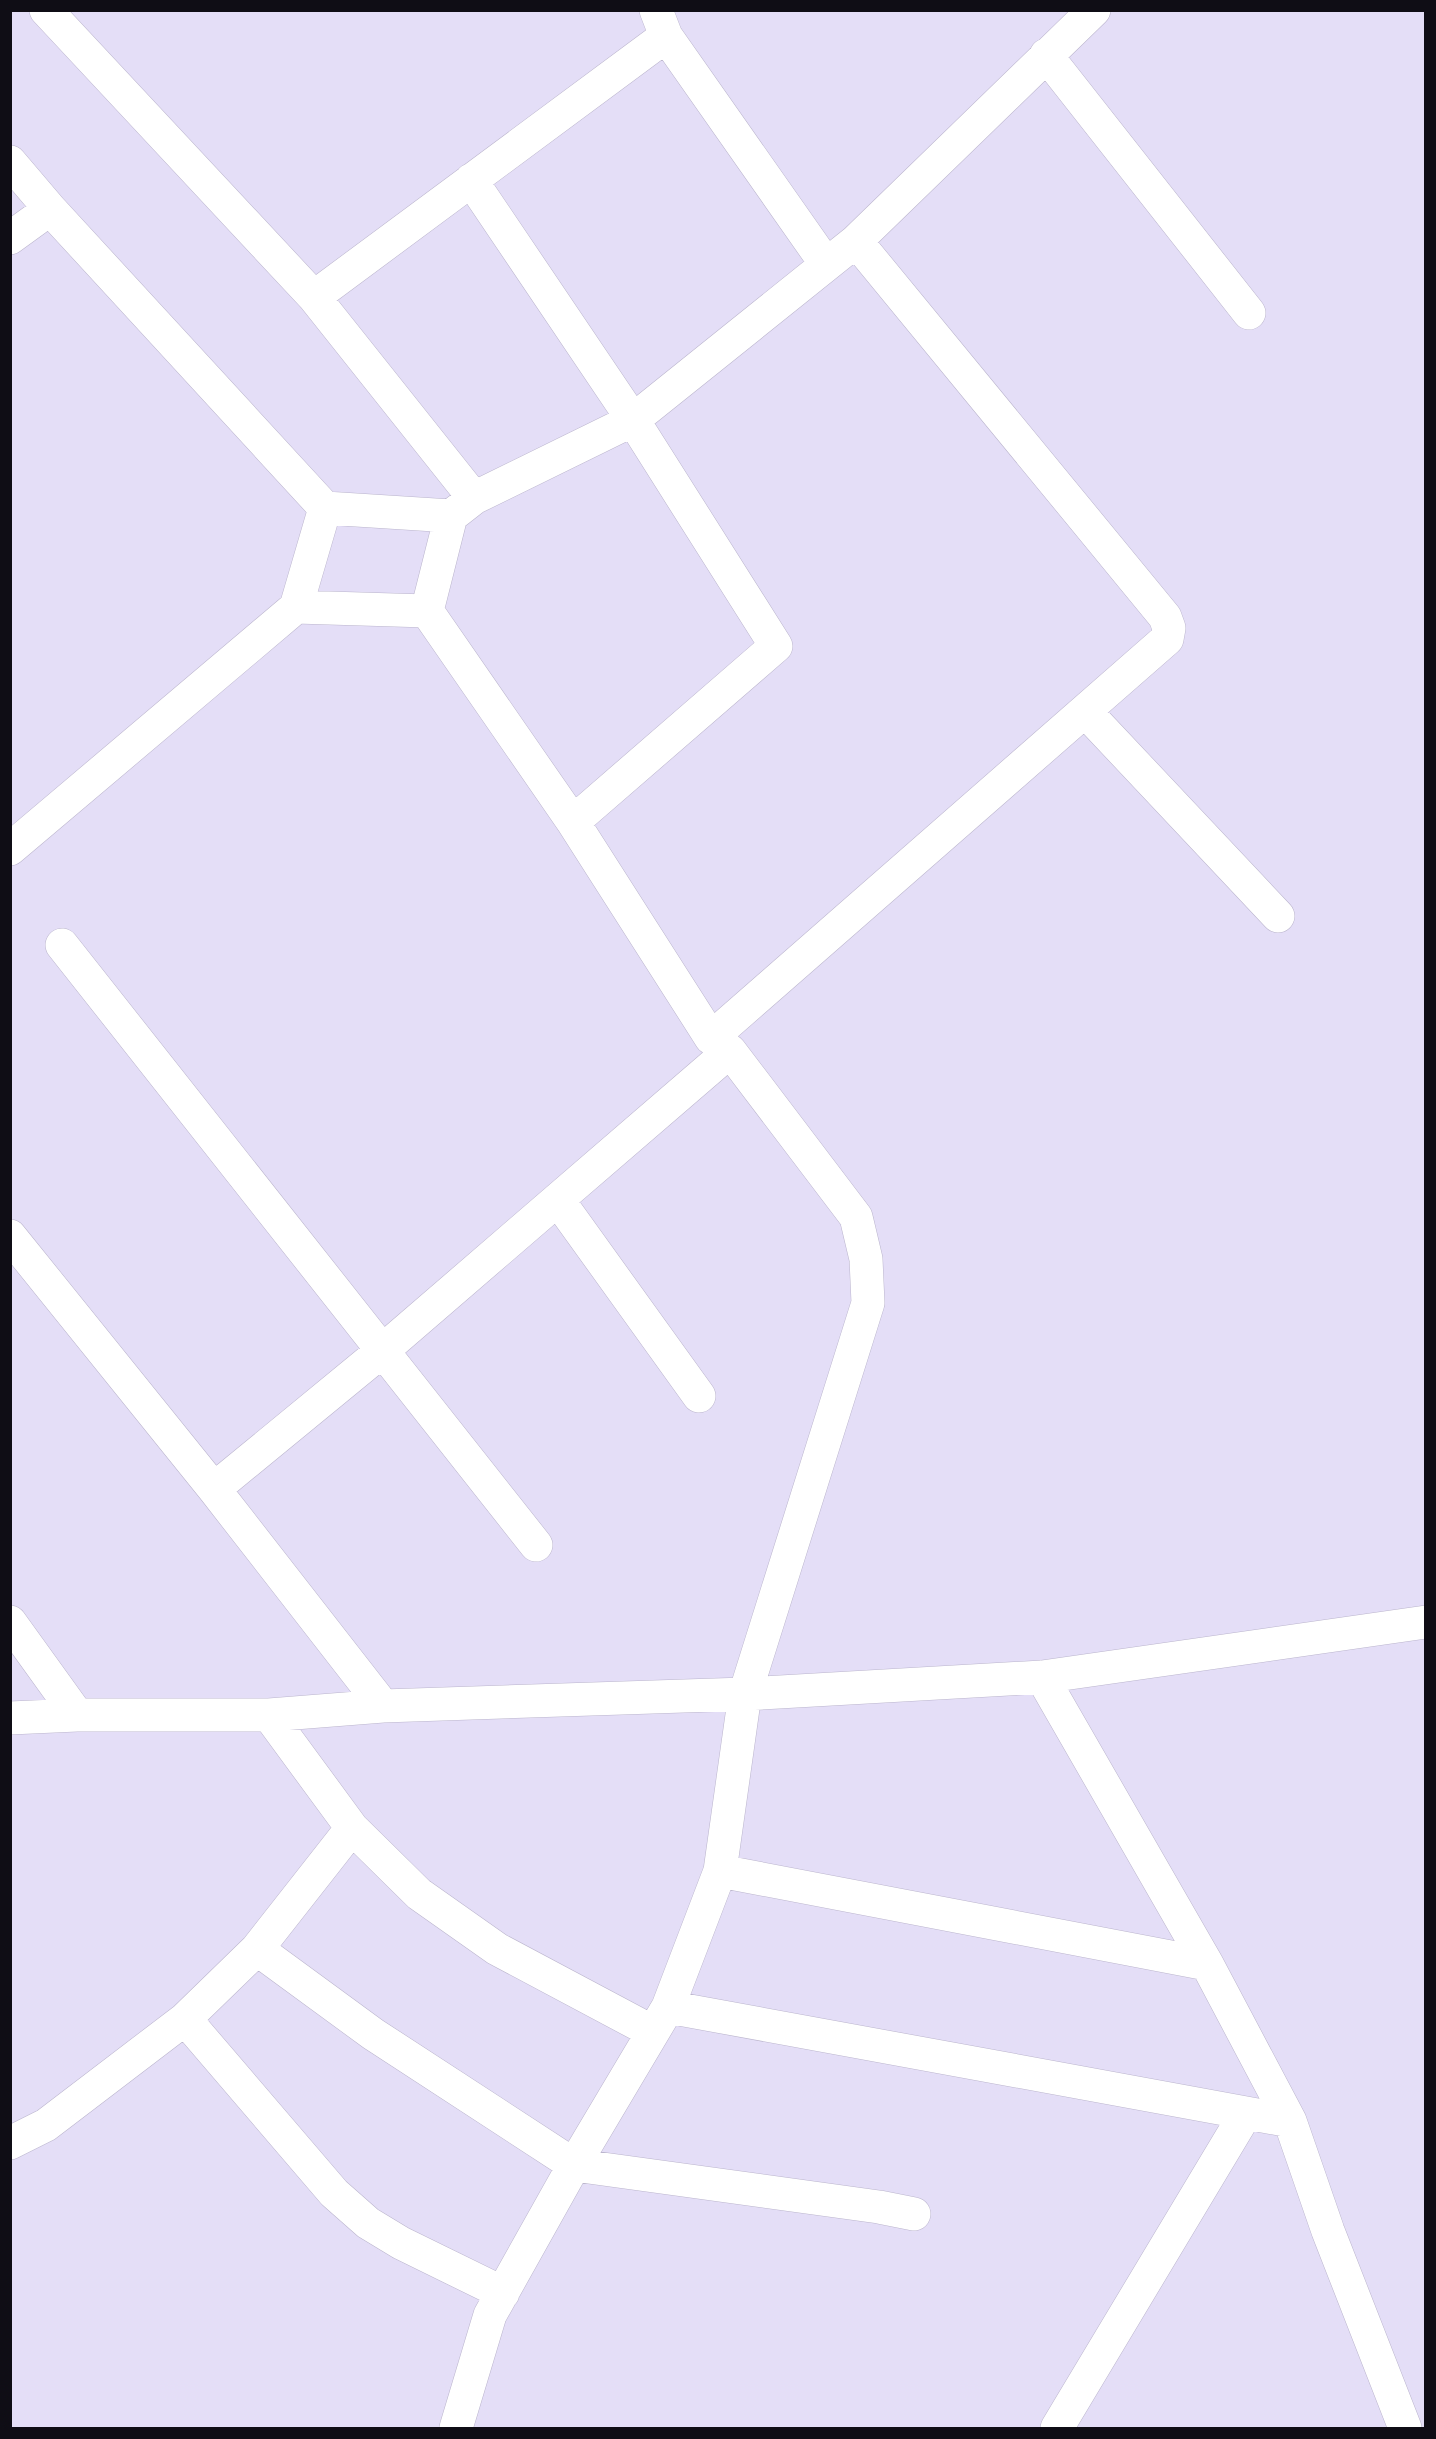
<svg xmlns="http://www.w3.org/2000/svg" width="1436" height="2439" font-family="'PT Serif',serif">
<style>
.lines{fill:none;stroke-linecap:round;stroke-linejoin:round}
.minor-casing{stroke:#bbb5cd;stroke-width:34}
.minor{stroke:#fff;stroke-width:33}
</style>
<rect width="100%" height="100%" fill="#e4def7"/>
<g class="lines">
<g class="minor-casing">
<path id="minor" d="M46,10L314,297L474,498
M656,10L666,36L826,264
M1046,55L1249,313
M10,162L50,209L325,508
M471,180L633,420L776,646L573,822
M10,238L50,209
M314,297L666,36
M296,607L427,611L451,516L474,498L633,420L856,241L1094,10
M427,611L573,822L711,1038L730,1051L856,1217L866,1259L868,1303L745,1694L720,1871L668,2007L574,2165L490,2315L456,2428
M1085,711L1278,916
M10,849L296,607L325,508L451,516
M62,945L536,1545
M711,1038L1167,639L1169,628L1165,617L856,241
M558,1200L699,1396
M10,1236L214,1489L383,1706
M214,1489L382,1351L730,1051
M10,1622L77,1715
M1042,1677L1207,1964L1290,2121L1328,2231L1405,2428
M10,1718L77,1715H269L383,1706L745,1694L1042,1677L1426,1622
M352,1828L419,1894L497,1949L653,2032
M720,1871L1207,1964
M257,1949L373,2034L574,2165L879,2207L914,2214
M668,2007L1290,2121
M185,2019L334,2193L368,2223L401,2243L503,2293
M10,2143L46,2125L185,2019L257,1949L352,1828L269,1715
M1057,2428L1246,2113"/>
</g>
<use href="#minor" class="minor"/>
</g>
<rect width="1436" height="2439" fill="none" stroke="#0f0d15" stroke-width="24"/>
</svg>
